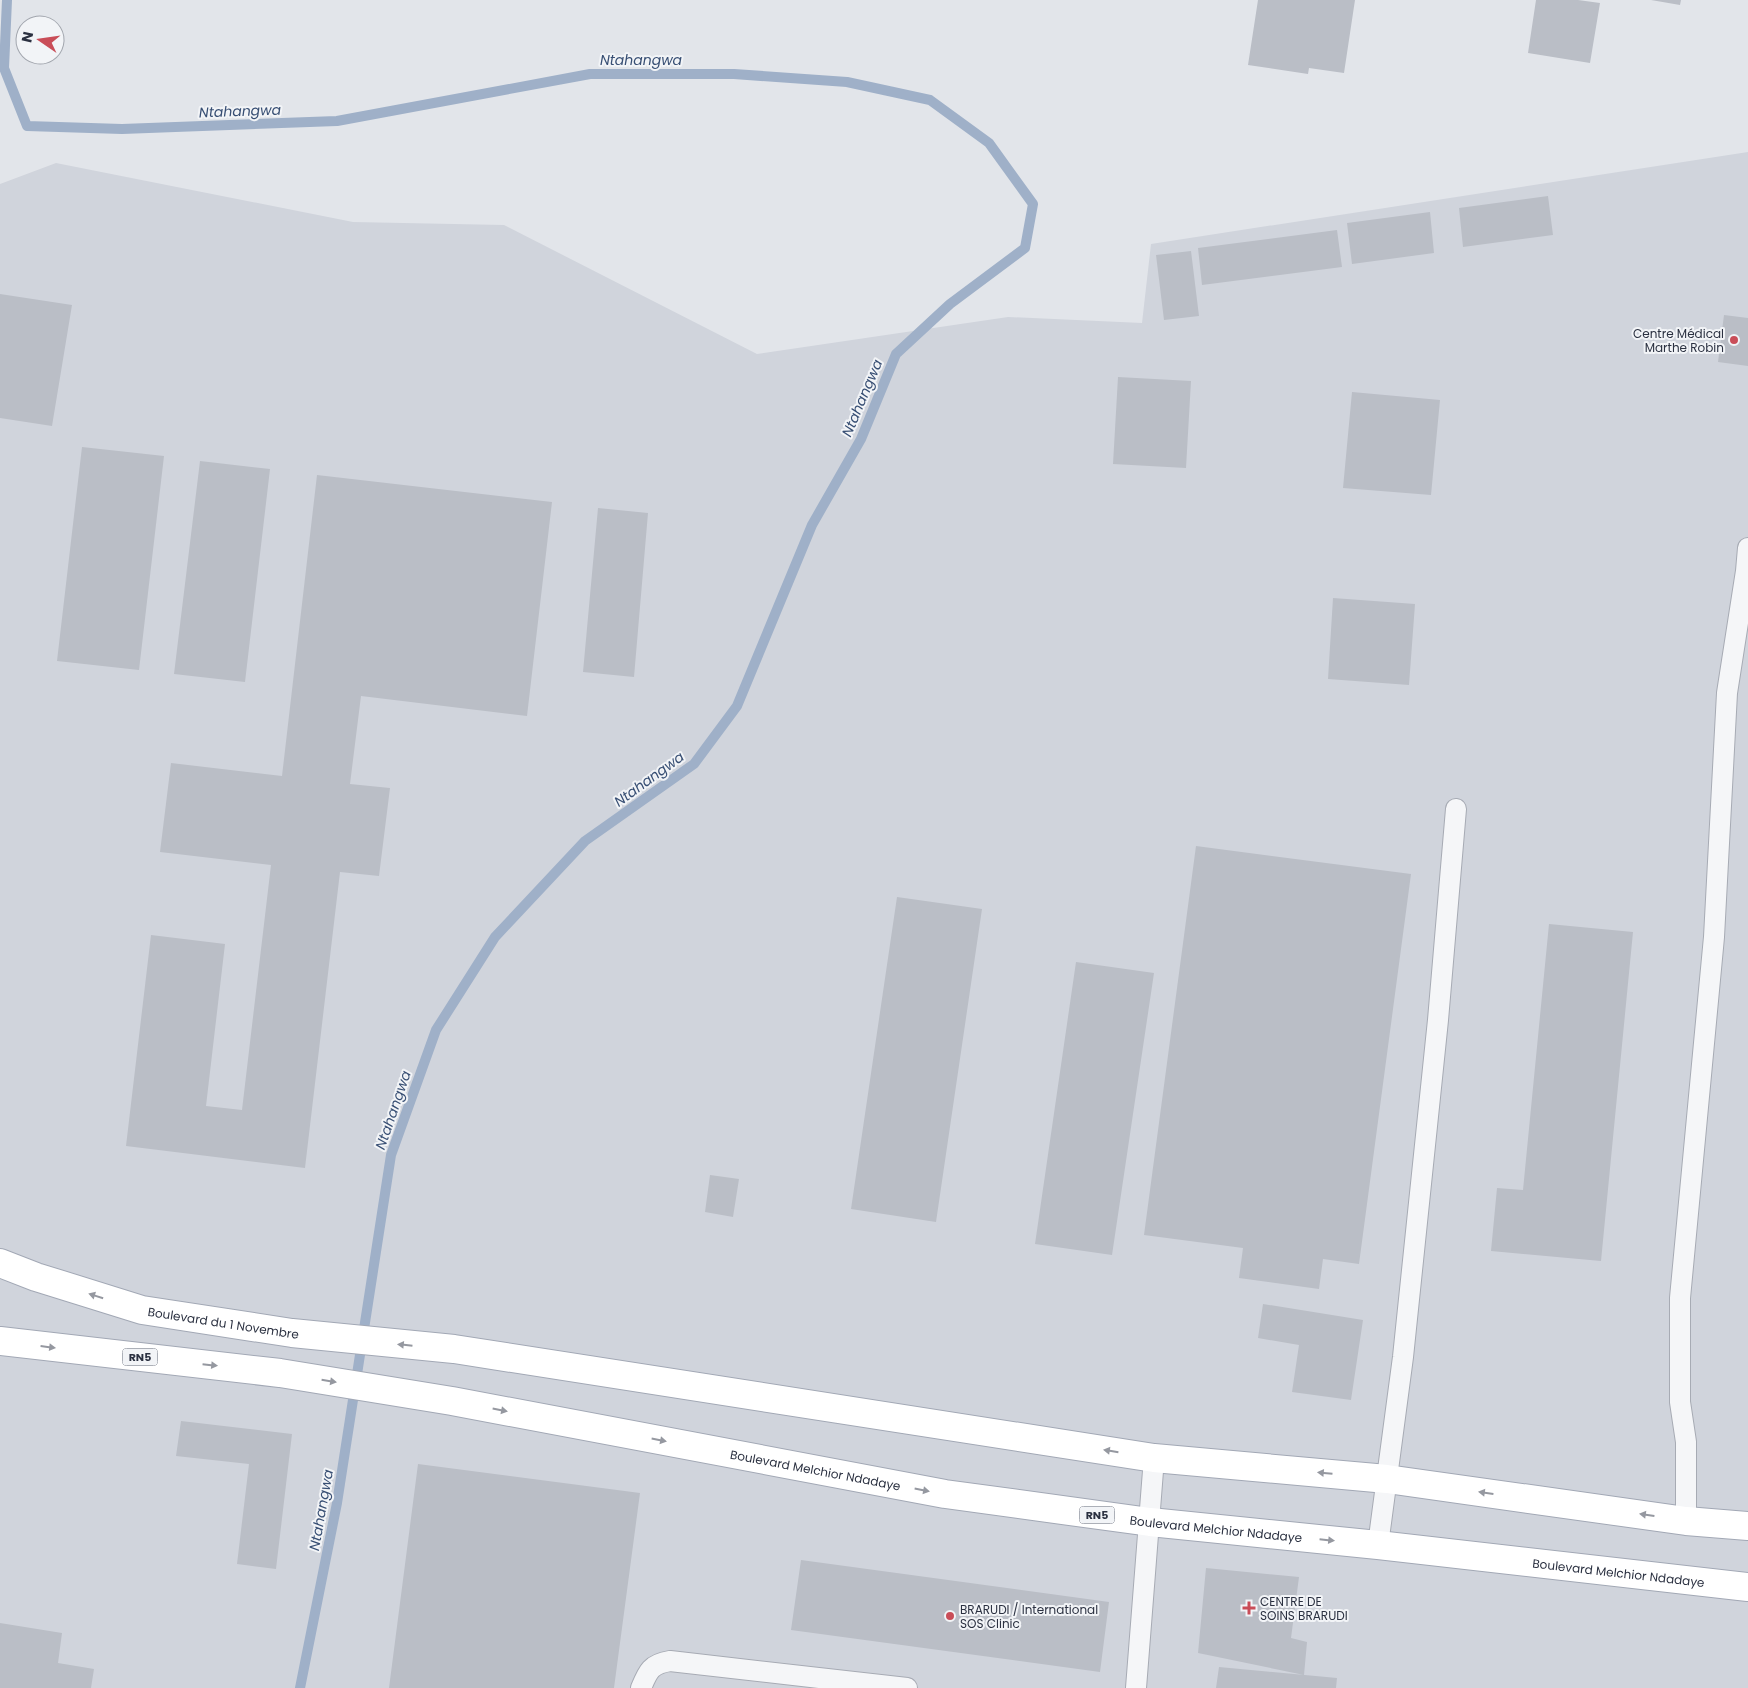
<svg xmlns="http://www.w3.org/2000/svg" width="1748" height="1688" font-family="Poppins,sans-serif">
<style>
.built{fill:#d0d4dc}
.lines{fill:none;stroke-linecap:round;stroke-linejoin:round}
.stream{stroke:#9fb0c8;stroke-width:10}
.building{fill:#babec6}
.lane-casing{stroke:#a7abb4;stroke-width:22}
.primary-casing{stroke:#a2a8b5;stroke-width:30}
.lane{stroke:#f5f6f8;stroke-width:20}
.primary{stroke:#fff;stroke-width:28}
.oneway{fill:#9598a0}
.poi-dot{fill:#c94d58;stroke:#f2f4f7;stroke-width:2}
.labels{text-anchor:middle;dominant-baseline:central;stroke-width:4;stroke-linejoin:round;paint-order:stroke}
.shield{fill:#f2f4f7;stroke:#676c78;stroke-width:1}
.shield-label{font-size:11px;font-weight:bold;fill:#2b3141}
.poi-label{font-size:12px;fill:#2b3141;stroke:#f2f4f7;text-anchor:start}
.street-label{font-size:12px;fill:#2b3141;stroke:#f2f4f7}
.water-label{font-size:14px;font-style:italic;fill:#374e73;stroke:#f2f4f7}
</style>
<rect width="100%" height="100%" fill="#e2e5ea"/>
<path class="built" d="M1748,152V1688H0V184L56,163L353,222L504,225L757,354L1008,317L1142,323L1151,244Z"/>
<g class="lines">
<path class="stream" d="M7,0L4,68L27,126L122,129L337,121L590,74H734L847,82L930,100L989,143L1033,204L1025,248L950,304L896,354L861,439L812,525L737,706L694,764L585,841L495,937L436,1030L391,1155L337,1503L300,1688"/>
</g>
<path class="building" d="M1258,0H1355L1344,73L1309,68L1308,74L1248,65Z
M1536,0H1578L1600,3L1590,63L1528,53Z
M1651,0H1681L1680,5Z
M1548,196L1553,235L1463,247L1459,208Z
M1430,212L1434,253L1352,264L1347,223Z
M1337,230L1342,267L1202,285L1198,248Z
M1191,251L1199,316L1164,320L1156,255Z
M0,294L72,305L52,426L0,418Z
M1724,315L1748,318V366L1718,362Z
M1118,377L1191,381L1186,468L1113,464Z
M1352,392L1440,400L1431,495L1343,488Z
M82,447L164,456L139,670L57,661Z
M200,461L270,469L245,682L174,674Z
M317,475L552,502L527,716L361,696L350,784L390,788L379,876L340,872L305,1168L126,1146L151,935L225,944L206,1106L242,1110L271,865L160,852L171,763L282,776Z
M598,508L648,513L634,677L583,672Z
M1333,598L1415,604L1409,685L1328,679Z
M1196,846L1411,874L1359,1264L1323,1259L1319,1289L1239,1278L1243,1248L1144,1235Z
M897,897L982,909L936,1222L851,1209Z
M1549,924L1633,932L1601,1261L1491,1251L1497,1188L1523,1190Z
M1076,962L1154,973L1112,1255L1035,1244Z
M710,1175L739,1179L733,1217L705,1212Z
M1263,1304L1363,1320L1351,1400L1292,1392L1299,1345L1258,1338Z
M181,1421L292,1434L276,1569L237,1564L249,1464L176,1456Z
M418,1464L640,1493L614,1688H389Z
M801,1560L1109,1602L1100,1672L791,1630Z
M1206,1568L1299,1577L1291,1638L1307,1642L1304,1675L1198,1653Z
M0,1623L62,1633L58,1663L94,1669L91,1688H0Z
M1219,1667L1337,1678L1336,1688H1216Z"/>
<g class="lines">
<g class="lane-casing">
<path id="lane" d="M1686,1521V1442L1680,1402V1298L1714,937L1727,693L1746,571L1748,548
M1378,1545L1403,1357L1438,1020L1456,809
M641,1688C648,1671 651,1664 670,1661L907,1688
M1136,1688L1154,1458"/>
</g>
<g class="primary-casing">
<g id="primary">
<path id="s1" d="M0,1263L36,1277L142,1310L292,1333L454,1349L1154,1458L1387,1479L1686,1521L1748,1526"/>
<path id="s2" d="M0,1341L280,1373L452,1401L945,1494L1150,1522L1378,1545L1748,1587"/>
</g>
</g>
<use href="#lane" class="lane"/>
<use href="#primary" class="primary"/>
</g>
<defs><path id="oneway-solid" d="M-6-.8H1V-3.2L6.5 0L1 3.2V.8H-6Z" transform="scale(1.25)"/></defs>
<g class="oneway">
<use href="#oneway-solid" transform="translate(96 1296) rotate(-163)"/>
<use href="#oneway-solid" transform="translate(405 1345) rotate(-174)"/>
<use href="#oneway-solid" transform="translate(48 1347) rotate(7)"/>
<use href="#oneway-solid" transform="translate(210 1365) rotate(6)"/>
<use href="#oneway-solid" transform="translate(329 1381) rotate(9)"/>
<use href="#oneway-solid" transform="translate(500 1410) rotate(11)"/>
<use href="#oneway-solid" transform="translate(659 1440) rotate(11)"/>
<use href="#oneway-solid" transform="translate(1111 1451) rotate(-171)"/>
<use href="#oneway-solid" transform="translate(1325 1473) rotate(-175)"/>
<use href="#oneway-solid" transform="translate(922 1490) rotate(11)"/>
<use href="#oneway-solid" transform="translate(1486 1493) rotate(-172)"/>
<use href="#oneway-solid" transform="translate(1647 1515) rotate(-172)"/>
<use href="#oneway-solid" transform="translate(1327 1540) rotate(6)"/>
</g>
<g class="poi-dot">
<circle cx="1734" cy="340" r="5"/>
<path d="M1246.5 1600.5h5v5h5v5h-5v5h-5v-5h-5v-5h5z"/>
<circle cx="950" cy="1616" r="5"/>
</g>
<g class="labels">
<g class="shield">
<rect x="122.5" y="1348.5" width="35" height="17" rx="4"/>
<rect x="1079.5" y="1506.5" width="35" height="17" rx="4"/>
</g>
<g class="shield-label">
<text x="140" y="1357">RN5</text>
<text x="1097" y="1515">RN5</text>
</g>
<g class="poi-label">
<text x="1724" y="333" text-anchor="end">Centre Médical<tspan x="1724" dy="14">Marthe Robin</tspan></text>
<text x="1260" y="1601">CENTRE DE<tspan x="1260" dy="14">SOINS BRARUDI</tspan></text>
<text x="960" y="1609">BRARUDI / International<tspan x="960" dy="14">SOS Clinic</tspan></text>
</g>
<g class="street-label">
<text stroke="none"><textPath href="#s1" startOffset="232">Boulevard du 1 Novembre</textPath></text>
<text stroke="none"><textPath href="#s2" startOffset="826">Boulevard Melchior Ndadaye</textPath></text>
<text stroke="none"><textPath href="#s2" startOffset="1231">Boulevard Melchior Ndadaye</textPath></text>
<text stroke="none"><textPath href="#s2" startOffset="1636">Boulevard Melchior Ndadaye</textPath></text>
</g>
<g class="water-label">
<text x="641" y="60">Ntahangwa</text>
<text transform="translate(240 111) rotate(-2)">Ntahangwa</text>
<text transform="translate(862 398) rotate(-67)">Ntahangwa</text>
<text transform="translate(649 779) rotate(-36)">Ntahangwa</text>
<text transform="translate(393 1110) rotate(-71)">Ntahangwa</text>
<text transform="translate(321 1510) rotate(-80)">Ntahangwa</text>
</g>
</g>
<g transform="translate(40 40) rotate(283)"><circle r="24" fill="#f2f4f7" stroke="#a2a6ae"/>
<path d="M0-4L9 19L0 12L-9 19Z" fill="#c94d58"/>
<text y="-8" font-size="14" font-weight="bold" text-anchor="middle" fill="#2b3141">N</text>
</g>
</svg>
